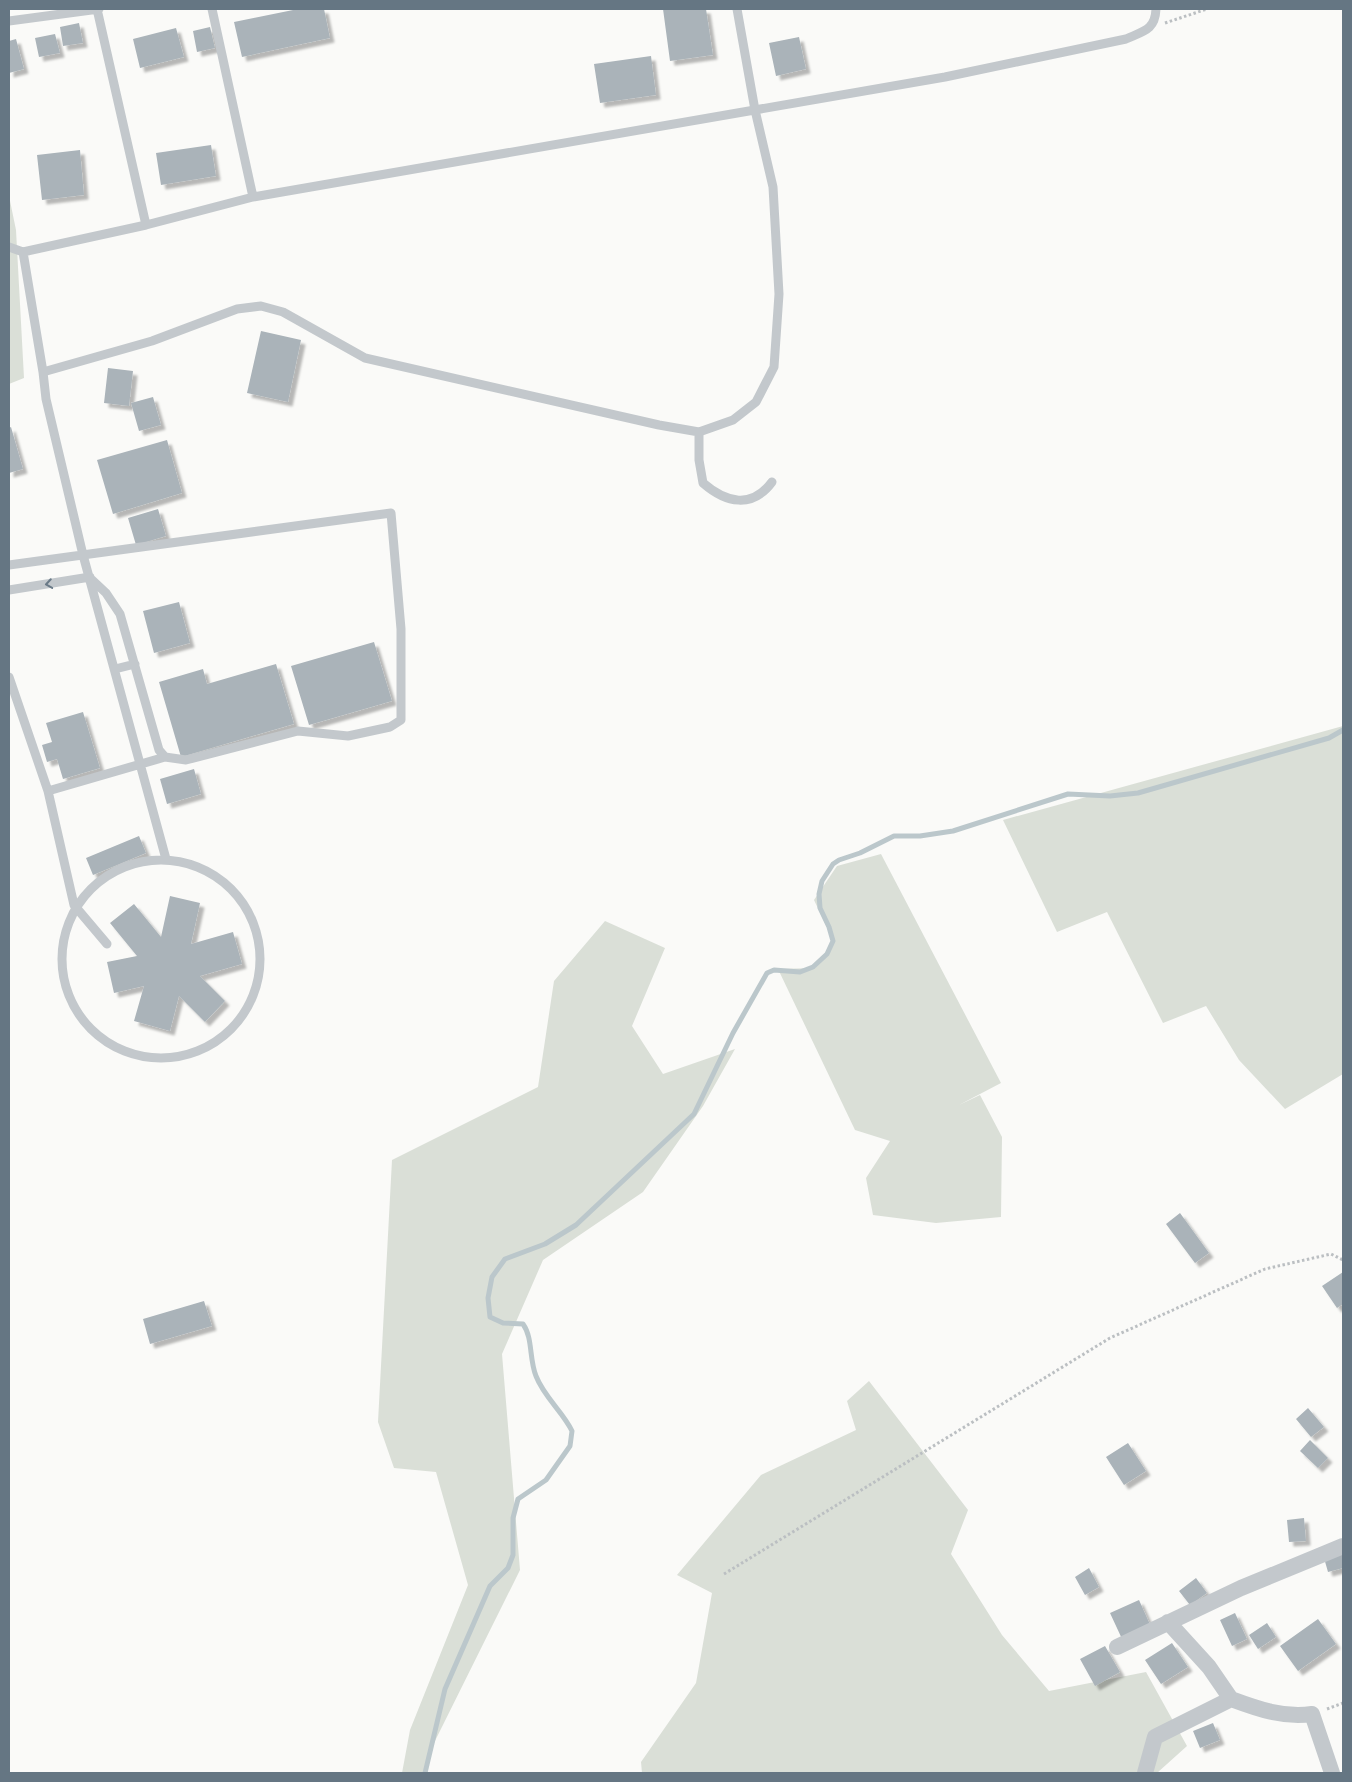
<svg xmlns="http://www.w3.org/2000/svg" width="1352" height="1782" font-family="'DejaVu Sans',sans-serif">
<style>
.green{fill:#dadfd7}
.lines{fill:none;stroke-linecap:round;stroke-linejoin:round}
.stream{stroke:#bbc7cb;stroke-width:5}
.building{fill:#aab3b9;filter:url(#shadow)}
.path{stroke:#bbbfc2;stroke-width:3;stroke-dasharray:2.5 2.5;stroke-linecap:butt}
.lane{stroke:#c3c8cc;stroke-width:9}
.street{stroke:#c3c8cc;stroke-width:16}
.oneway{stroke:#6a7a87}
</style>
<defs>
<filter id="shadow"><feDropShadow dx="4.5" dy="4.5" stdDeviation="1" flood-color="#0004"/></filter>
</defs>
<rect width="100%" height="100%" fill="#fafaf8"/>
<path class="green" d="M9,196L16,230L24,378L9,384Z
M1343,726V1074L1285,1109L1239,1060L1206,1006L1163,1023L1107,912L1057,932L1003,820Z
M881,854L1001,1083L959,1105L980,1095L1002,1137L1001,1217L936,1223L873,1215L866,1178L890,1141L855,1130L778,969L815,968L834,942L814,900L837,866Z
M605,921L665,948L632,1026L663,1074L735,1049L703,1106L643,1192L543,1260L502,1354L520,1570L429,1753L425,1773H402L410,1730L468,1585L436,1472L394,1468L378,1422L392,1160L538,1087L554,981Z
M869,1381L968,1510L951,1554L1002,1635L1049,1691L1146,1672L1187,1746L1157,1773H642L641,1762L696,1683L712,1593L677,1575L761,1475L856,1430L847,1401Z"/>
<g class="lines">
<path class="stream" d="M425,1773L445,1689L490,1586L508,1568L513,1555V1518L518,1499L546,1480L570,1446L572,1431C563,1412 544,1397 536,1376C529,1359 533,1338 523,1324L503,1323L490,1317L488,1298L492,1277L505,1259L545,1244L576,1225L694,1114L733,1033L767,973L774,970L800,972L813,967L827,954L833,941L829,927L820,908L819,894L822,881L833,864L839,860L860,853L894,836H920L953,831L1068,794L1110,796L1138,793L1329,738L1343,730"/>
</g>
<path class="building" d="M298,9H324L330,38L242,57L234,22Z
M663,9H706L713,55L670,61Z
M79,23L83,43L63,46L60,27Z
M210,27L215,48L197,52L193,31Z
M176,28L184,57L140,68L133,39Z
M55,34L60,53L39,57L35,38Z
M799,37L806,69L776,76L769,43Z
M16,39L24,69L9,73V41Z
M651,56L656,95L600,103L594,64Z
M211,145L216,176L161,185L156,153Z
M80,150L84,195L42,200L37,155Z
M261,331L301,340L288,402L247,393Z
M108,368L133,371L129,406L104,403Z
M153,397L161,425L139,431L131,403Z
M11,427L23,469L9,473V428Z
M167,440L182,493L113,514L97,460Z
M158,509L166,536L136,545L128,518Z
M179,602L190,643L154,653L143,611Z
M374,642L392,701L309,725L291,666Z
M276,664L294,724L181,757L159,682L203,669L207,684Z
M83,712L100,768L63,779L57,759L47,762L42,745L52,742L46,723Z
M194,769L201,794L167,804L160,779Z
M139,836L146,853L93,875L86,858Z
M170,896L200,903L191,944L233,932L242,964L200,976L225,1001L205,1022L179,996L170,1031L134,1021L144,986L114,993L107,962L137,956L110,923L134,904L161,937Z
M1180,1213L1209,1253L1195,1263L1166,1224Z
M1343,1272V1304L1337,1308L1322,1286Z
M204,1301L212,1326L150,1344L143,1319Z
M1308,1408L1324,1427L1311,1437L1296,1419Z
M1310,1440L1328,1458L1318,1468L1300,1451Z
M1128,1443L1146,1471L1124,1485L1106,1457Z
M1304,1518L1306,1541L1289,1542L1287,1520Z
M1343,1552V1568L1328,1572L1324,1558Z
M1089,1568L1099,1587L1085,1595L1075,1577Z
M1196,1578L1207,1593L1190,1605L1179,1591Z
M1139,1600L1152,1629L1123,1641L1110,1613Z
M1235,1613L1247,1639L1232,1646L1220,1620Z
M1318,1619L1336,1644L1298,1671L1280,1646Z
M1267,1623L1276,1637L1258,1649L1249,1635Z
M1172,1643L1188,1667L1161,1684L1145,1660Z
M1105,1646L1120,1672L1095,1686L1080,1659Z
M1213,1723L1220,1740L1200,1748L1193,1731Z"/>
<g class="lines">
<path class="path" d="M1165,23L1207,9
M724,1574L1110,1338L1265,1269L1331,1254L1343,1260
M1327,1709L1343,1703"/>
<path class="lane" d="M97,9L146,225
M212,9L253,197
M9,21L99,9
M9,247L23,252L146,225L253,197L945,77L1126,39C1144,31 1155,30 1156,9
M23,252L43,372
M699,432V460L703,483C726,503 752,509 772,482
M9,565L391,513L401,629V720L390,727L348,736L298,731L186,760L165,757L159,750L120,614L106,593L90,578
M9,590L90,577
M115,669L135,664
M9,677L48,791L74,905L107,944
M48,791L165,757
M166,859L83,555L46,399L43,372L152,341L237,309L261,306L283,312L365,358L659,425L699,432L733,420L756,402L774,367L779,294L773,187L755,110L737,9
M62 959a99 99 0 1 1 198 0a99 99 0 1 1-198 0Z"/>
<path class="street" d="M1168,1622L1209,1667L1231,1699
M1117,1647L1241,1588L1343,1546
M1145,1773L1155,1737L1231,1699C1258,1709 1283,1718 1312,1714L1332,1773"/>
</g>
<defs><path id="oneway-chevron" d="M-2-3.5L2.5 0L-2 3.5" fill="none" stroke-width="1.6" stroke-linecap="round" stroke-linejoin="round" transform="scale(1.25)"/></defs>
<use class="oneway" href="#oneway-chevron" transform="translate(49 584) rotate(171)"/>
<rect width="1352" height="1782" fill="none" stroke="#657683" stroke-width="20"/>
</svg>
